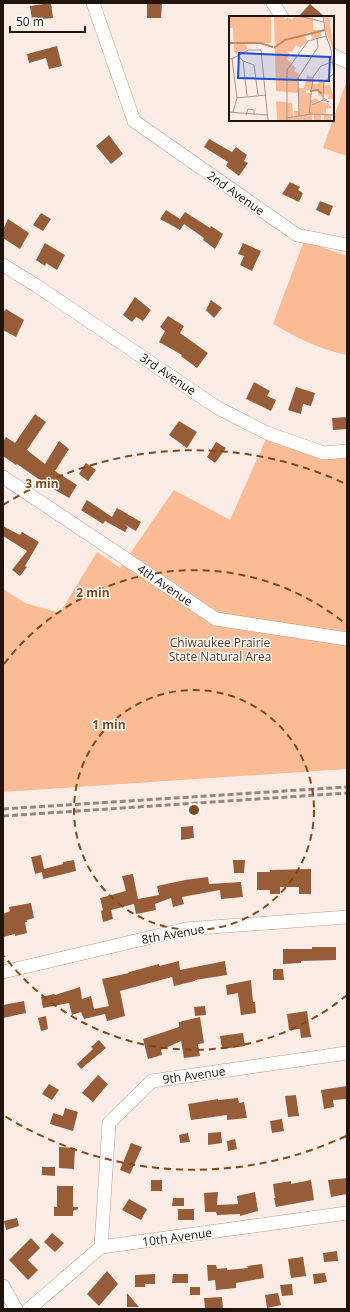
<svg xmlns="http://www.w3.org/2000/svg" width="350" height="1312" font-family="'Open Sans',sans-serif">
<style>
.green{fill:#fbbb95}
.building{fill:#975d39}
.lines{fill:none;stroke-linecap:round;stroke-linejoin:round}
.minor-casing{stroke:#bb9c8a;stroke-width:14}
.minor{stroke:#fff;stroke-width:13}
.rail{stroke:#94877f;stroke-width:3;stroke-dasharray:6 3;stroke-linecap:butt}
.ring{fill:none;stroke:#884616;stroke-width:2;stroke-dasharray:7 5}
.labels{text-anchor:middle;dominant-baseline:central;stroke-width:3;stroke-linejoin:round;paint-order:stroke}
.street-label{font-size:12px;fill:#20140d;stroke:#fff}
.park-label{font-size:12px;fill:#5a3015;stroke:#fff}
.inset-river{fill:none;stroke:#c78964;stroke-width:2}
.inset-road{fill:none;stroke:#a3968f;stroke-width:1}
.view{fill:#1d4ed8;fill-opacity:0.15;stroke:#1d4ed8;stroke-width:2}
.inset-edge{fill:none;stroke:#20140d;stroke-width:2}
.centre{fill:#884616;stroke:#fff;stroke-width:2}
.ring-label{font-size:12px;text-anchor:middle;font-weight:bold;fill:#884616;stroke:#fff;stroke-width:3;stroke-linejoin:round;paint-order:stroke}
</style>
<rect width="100%" height="100%" fill="#fbede5"/>
<path class="green" d="M347,80V156L323,148Z
M304,241L347,256V355C318,349 298,338 273,324Z
M266,439L286,447L305,452L347,457V769L3,792V589L25,603L60,613L97,552L120,568L174,490L230,520Z"/>
<path class="building" d="M51,3L53,18L32,20L30,6Z
M147,3H162L161,18H147Z
M310,4L325,17H298Z
M57,46L62,66L49,69L46,58L29,63L27,54Z
M109,135L123,154L111,164L96,146Z
M209,139L232,152L236,147L247,155L244,161L248,163L239,176L226,166L228,162L204,147Z
M290,182L300,187L298,190L303,193L299,202L282,194Z
M320,201L333,206L329,216L316,210Z
M166,210L180,219L185,212L210,228L211,226L223,234L215,249L203,240L204,238L184,224L180,230L160,219Z
M41,213L51,219L43,231L33,225Z
M8,219L29,233L20,249L3,238V230Z
M45,243L65,255L57,270L46,263L45,266L36,260Z
M243,243L261,251L252,271L240,265L244,256L238,254Z
M135,297L151,310L143,321L136,317L132,322L123,315Z
M211,300L222,308L214,318L206,310Z
M6,309L24,320L16,337L3,330V313Z
M168,316L184,326L180,333L208,353L197,368L181,356L182,355L159,342L165,331L160,327Z
M254,382L270,391L267,396L276,400L271,411L246,399Z
M296,387L315,393L311,406L303,404L301,414L288,410Z
M35,414L46,422L27,450L45,464L59,441L69,449L55,471L77,485L69,498L50,487L17,464L16,465L3,456V442L6,437L15,443Z
M347,417V429L333,430L332,418Z
M179,421L197,432L187,448L169,435Z
M216,442L226,448L215,463L207,457Z
M86,463L96,470L88,481L79,474Z
M87,500L112,517L117,508L141,522L136,531L124,524L128,527L125,532L105,521L103,524L81,510Z
M3,526L20,535L22,532L39,542L25,566L27,567L20,576L12,570L27,551L3,536Z
M193,826L194,838L181,840V827Z
M41,855L44,869L63,864V862L74,860L76,871L43,879L42,872L35,874L31,857Z
M233,860H245L244,873H234Z
M311,869V894H299V887H280V894H270V890H257V872H270V870Z
M133,874L138,899L159,895L157,886L185,880L208,877L209,884L241,882L243,897L221,899L220,890L182,897L184,904L173,907L171,898L155,904L156,910L136,914L134,904L111,910L113,919L103,922L101,911L103,910L100,898L126,891L122,876Z
M31,903L34,918L27,920V922H25L27,933L15,936V934L3,937V914L10,911L9,907Z
M312,947H336V960L301,961V963L283,964V949H312Z
M179,961L180,970L225,961L227,975L195,980V981L174,986L172,977L120,991L125,1016L107,1021L105,1014L84,1019L81,1012L72,1015L69,1003L43,1008L41,997L54,994L55,995L80,987L82,999L91,996L94,1009L109,1006L102,979L129,973V972L159,964V966Z
M273,969H283L284,980H273Z
M251,980L253,1002H255L256,1013L241,1015L238,993L227,995L226,985Z
M24,1001L26,1013L3,1018V1005Z
M205,1006L206,1015L195,1016L194,1007Z
M307,1011L311,1037L301,1038L300,1029L289,1030L287,1014Z
M46,1016L48,1029L41,1031L38,1018Z
M200,1017L204,1043L198,1044L200,1056L184,1058L181,1041L161,1050L162,1055L148,1059L143,1039L179,1027V1022Z
M243,1033L245,1046L222,1049L220,1036Z
M99,1040L106,1048L81,1069L77,1064L93,1049L91,1047Z
M98,1075L108,1084L93,1102L82,1093Z
M49,1084L59,1090L52,1100L42,1094Z
M347,1086V1099L333,1100L334,1107L324,1109L321,1090Z
M296,1095L299,1116L288,1117L285,1096Z
M238,1098L239,1103L244,1102L247,1118L227,1120V1115L191,1120L188,1104L218,1099V1100Z
M65,1108L78,1112L73,1131L50,1124L53,1113L63,1116Z
M282,1119L284,1131L272,1133L270,1121Z
M221,1132L222,1143L208,1145V1133Z
M188,1133L190,1142L180,1143L179,1135Z
M235,1139L237,1149L228,1151L227,1141Z
M131,1143L142,1147L130,1174L120,1170Z
M59,1147L75,1148L74,1169L59,1168Z
M42,1167H55V1176L42,1175Z
M347,1178V1194L331,1197L328,1180Z
M151,1180H162V1191H151Z
M311,1180L314,1200L276,1207L274,1198H275L273,1184L291,1181V1184Z
M57,1186H73V1207H78V1209L73,1211V1216H54V1207H57Z
M218,1192L217,1205L238,1204L237,1196L255,1192L258,1211L240,1216V1214L217,1215L216,1212H205L204,1193Z
M173,1198H184V1206H172Z
M129,1199L147,1209L141,1220L122,1210Z
M178,1209H194V1220H178Z
M17,1218L19,1226L6,1230L4,1221Z
M52,1233L64,1243L55,1252L44,1242Z
M31,1238L40,1248L28,1260L38,1270L28,1280L9,1260Z
M337,1251L338,1261L324,1262L323,1253Z
M303,1257L306,1276L291,1278L288,1259Z
M262,1264L264,1278L236,1283V1288L216,1290L215,1280L208,1281L207,1265H216L217,1269L227,1268V1270L248,1268L247,1266Z
M107,1271L118,1284L99,1306L87,1294Z
M325,1273L327,1282L314,1284L313,1274Z
M155,1274V1284H145V1287H135V1275Z
M173,1274H188V1283H172Z
M292,1284L293,1295L282,1296L280,1285Z
M190,1287H200V1295H190Z
M127,1293L139,1307H127Z
M278,1293L281,1305L267,1308L265,1295Z
M222,1297L223,1309H205L204,1298Z"/>
<g class="lines">
<g class="minor-casing">
<path id="minor" d="M93,3L134,121L297,235L347,245
M273,3L282,17
M333,55L347,62
M3,265L37,286L218,408L267,433L324,453L347,451
M3,477L216,619L347,639
M3,972L186,929L347,917
M101,1247L109,1123L152,1081L347,1053
M3,1286L16,1309
M29,1309L101,1247L347,1213"/>
</g>
<use href="#minor" class="minor"/>
<path class="rail" d="M3,809L347,787
M3,816L347,793"/>
</g>
<g class="ring">
<circle cx="194" cy="810" r="120"/>
<path d="M347 995A240 240 0 0 1 4 956M4 664A240 240 0 0 1 347 625"/>
<path d="M346 1136A360 360 0 0 1 3 1115M3 505A360 360 0 0 1 346 484"/>
</g>
<g class="labels">
<g class="street-label">
<text transform="translate(236 193) rotate(35)">2nd Avenue</text>
<text transform="translate(168 374) rotate(34)">3rd Avenue</text>
<text transform="translate(165 585) rotate(34)">4th Avenue</text>
<text transform="translate(173 934) rotate(-10)">8th Avenue</text>
<text transform="translate(194 1075) rotate(-8)">9th Avenue</text>
<text transform="translate(177 1237) rotate(-8)">10th Avenue</text>
</g>
<g class="park-label">
<text x="220" y="642">Chiwaukee Prairie<tspan x="220" dy="14">State Natural Area</tspan></text>
</g>
</g>
<g transform="translate(229 16)">
<rect width="105" height="105" fill="#fbede5"/>
<path d="M0,0H42V27H15L19,33L9,39L5,36L4,12H0ZM45,0H56L55,4L59,1L63,4L66,0H84V14H92V20L83,23L81,16L75,18L78,25L72,32L67,29L63,36L57,35L61,38L58,43L67,52L65,55L70,58L69,72H75L78,59L84,61L82,68H89L90,63L95,65V69H101L105,83H99L100,79L95,78L94,82L89,79V74H77V77H82V84L87,82L91,86L99,87L103,92L97,93V98L102,99V105H95V99H92V105H85V98H83V105L48,104L47,85L63,87L64,102L66,101L65,95H70L69,77L47,75ZM95,0H100L105,34L98,20Z" fill="#fbbb95"/>
<path class="inset-river" d="M0,27H31L44,31M45,32L56,24L96,14M81,75L89,74L93,78"/>
<path class="inset-road" d="M70,0L95,6M94,0L97,20L102,33L105,61M9,39L14,45L18,80M0,42L3,43L19,34H32L39,105M3,43L8,82L4,96M14,45L25,49L29,79M8,82L37,79M94,84L100,86L95,82M83,89L94,84L95,66L104,58M0,96L38,99M17,99L19,93L25,94V99M80,99L84,61L92,50L103,46M70,100L69,62L89,31L88,22M58,102L82,98L105,99M58,105V54L79,25L97,20"/>
<path class="view" d="M10,37L101,41L100,65L9,62Z"/>
<rect width="105" height="105" class="inset-edge"/>
</g>
<circle cx="194" cy="810" r="6" class="centre"/>
<g class="ring-label">
<text x="42" y="488">3 min</text>
<text x="93" y="597">2 min</text>
<text x="109" y="729">1 min</text>
</g>
<rect width="350" height="1312" fill="none" stroke="#20140d" stroke-width="8"/>
<path d="M10 26v6h75v-6" fill="none" stroke="#20140d" stroke-width="2"/>
<text x="16" y="26" font-size="12" fill="#20140d" stroke="#ffffff" stroke-width="3" paint-order="stroke">50 m</text>
</svg>
